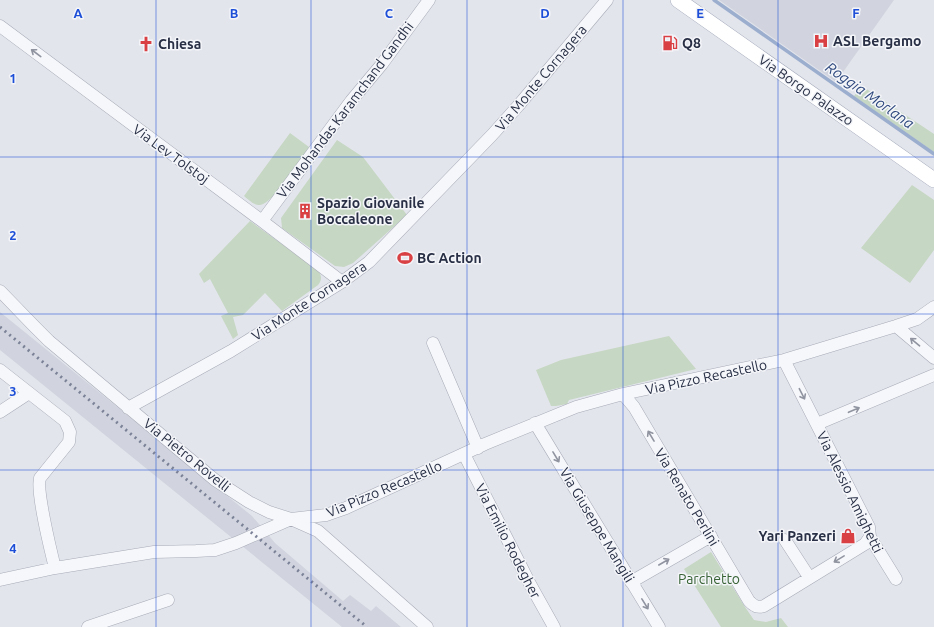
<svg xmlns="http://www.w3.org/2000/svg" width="934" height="627" font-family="Ubuntu,sans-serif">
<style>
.built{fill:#d1d4de}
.green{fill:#c6d7c3}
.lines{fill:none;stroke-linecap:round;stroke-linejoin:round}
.stream{stroke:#9caece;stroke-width:3.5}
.minor-casing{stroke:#a7abb7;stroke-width:13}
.major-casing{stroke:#a1a8b9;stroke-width:16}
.minor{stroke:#f6f7fa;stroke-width:12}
.major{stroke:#fff;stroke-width:15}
.rail{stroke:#7b8297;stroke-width:3;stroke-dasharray:2 4;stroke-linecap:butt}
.oneway{stroke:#9094a0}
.grid{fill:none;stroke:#1d4ed8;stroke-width:1;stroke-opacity:0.55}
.labels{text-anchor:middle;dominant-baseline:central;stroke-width:3;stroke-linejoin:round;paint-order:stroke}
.poi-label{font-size:14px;font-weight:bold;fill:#293046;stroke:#f3f5f9;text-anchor:start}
.street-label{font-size:14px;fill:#293046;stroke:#f3f5f9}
.park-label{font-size:14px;fill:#386335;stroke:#f3f5f9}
.water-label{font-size:15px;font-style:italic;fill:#2f497e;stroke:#f3f5f9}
.grid-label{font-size:13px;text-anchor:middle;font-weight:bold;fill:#1d4ed8;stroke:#f3f5f9;stroke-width:3;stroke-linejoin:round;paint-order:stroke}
</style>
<rect width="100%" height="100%" fill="#e3e5ec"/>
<path class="built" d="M719,0H894L836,82Z
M0,312L252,516L275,543L343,601L350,595L371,611L376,606L401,627H342L0,350Z"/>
<path class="green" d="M862,86L934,134V152L854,96Z
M290,133L309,147C301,159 273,204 260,205C253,205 249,200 244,196Z
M337,140L363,157L407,215L353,263L344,267L335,266L282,228L281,218Z
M912,185L934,200V250L910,283L861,248Z
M250,221L318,270C322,276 322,280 318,285L282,311L265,293L243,315L233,317L238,335L233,339L221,316L228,313L210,279L204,283L199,274Z
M669,336L696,369L569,400L567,404L556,406H551L536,370L561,360Z
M711,552L745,607L754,620L766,622L781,618L788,627H721L684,569Z"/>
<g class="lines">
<path class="stream" d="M714,0L934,154"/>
<g class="minor-casing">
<path id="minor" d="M0,26L262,221L342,282
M262,221L351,101L382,64L429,0
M0,291L33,325L49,341L215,480L249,502L269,512L291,519L318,531L427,627
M896,326L934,358
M433,343L478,448
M784,360L869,527L870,537L896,579
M0,370L65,421L70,432L69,442L40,478C36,490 51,552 55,568
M623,394L634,407L749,601C754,606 757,608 764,606L865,544L870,537
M128,408L231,351L342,282L369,262L492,135L518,106L607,0
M0,412L29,393
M535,423L659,627
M817,424L934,375
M464,454L530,584L554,627
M785,540L809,577
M0,580L55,568L154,552L196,551L215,550L236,543L291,519L326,515L346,508L485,444L576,407L623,394L784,360L896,326L917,319L934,307
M631,582L711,536
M88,627L168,600"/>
</g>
<g class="major-casing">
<path id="major" d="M678,0L934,180"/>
</g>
<use href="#minor" class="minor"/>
<use href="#major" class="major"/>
<path class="rail" d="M0,327L367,627"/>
</g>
<defs><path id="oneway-shaft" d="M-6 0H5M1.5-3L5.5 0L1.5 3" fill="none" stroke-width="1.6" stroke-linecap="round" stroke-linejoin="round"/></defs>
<g class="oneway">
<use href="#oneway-shaft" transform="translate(36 53) rotate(-143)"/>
<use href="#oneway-shaft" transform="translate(915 342) rotate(-140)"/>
<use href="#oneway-shaft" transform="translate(802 394) rotate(63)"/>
<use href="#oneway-shaft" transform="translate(854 410) rotate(-23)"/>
<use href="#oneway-shaft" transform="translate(651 436) rotate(-121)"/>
<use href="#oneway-shaft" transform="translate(556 457) rotate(59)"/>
<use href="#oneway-shaft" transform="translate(839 559) rotate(149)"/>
<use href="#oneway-shaft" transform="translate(664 562) rotate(-30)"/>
<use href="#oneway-shaft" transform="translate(645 604) rotate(58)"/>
</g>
<path class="grid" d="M156,0V627M311,0V627M467,0V627M623,0V627M778,0V627M0,157H934M0,314H934M0,470H934"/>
<defs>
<g id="hospital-bare" transform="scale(1.2)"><path d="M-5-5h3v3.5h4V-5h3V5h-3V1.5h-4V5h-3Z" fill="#d94044" stroke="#f3f5f9" stroke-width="2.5" paint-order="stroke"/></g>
<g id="fuel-bare" transform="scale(1.2)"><path d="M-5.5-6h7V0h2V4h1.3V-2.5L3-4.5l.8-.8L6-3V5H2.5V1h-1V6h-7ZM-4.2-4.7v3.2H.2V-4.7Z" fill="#d94044" stroke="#f3f5f9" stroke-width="2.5" paint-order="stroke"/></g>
<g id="church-bare" transform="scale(1.2)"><path d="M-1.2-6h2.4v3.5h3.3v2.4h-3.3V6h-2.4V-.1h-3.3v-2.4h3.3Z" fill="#d94044" stroke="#f3f5f9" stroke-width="2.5" paint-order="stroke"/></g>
<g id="building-bare" transform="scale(1.2)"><path d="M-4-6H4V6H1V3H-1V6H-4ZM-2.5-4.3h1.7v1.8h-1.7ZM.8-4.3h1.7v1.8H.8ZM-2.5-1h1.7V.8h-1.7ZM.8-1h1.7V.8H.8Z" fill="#d94044" stroke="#f3f5f9" stroke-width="2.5" paint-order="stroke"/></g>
<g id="stadium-bare" transform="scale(1.2)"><path d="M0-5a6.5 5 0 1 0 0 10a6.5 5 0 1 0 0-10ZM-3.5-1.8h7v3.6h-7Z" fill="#d94044" stroke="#f3f5f9" stroke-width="2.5" paint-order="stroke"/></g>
<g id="shop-bare" transform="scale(1.2)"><path d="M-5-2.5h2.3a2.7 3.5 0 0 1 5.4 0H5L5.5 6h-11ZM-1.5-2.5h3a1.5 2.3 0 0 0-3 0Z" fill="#d94044" stroke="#f3f5f9" stroke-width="2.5" paint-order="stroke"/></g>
</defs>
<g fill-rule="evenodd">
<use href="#hospital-bare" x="821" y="41"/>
<use href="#fuel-bare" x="670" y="43"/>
<use href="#church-bare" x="146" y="44"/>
<use href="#building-bare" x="305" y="211"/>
<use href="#stadium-bare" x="405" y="258"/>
<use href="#shop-bare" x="848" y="536"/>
</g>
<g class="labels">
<g class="poi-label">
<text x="833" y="41">ASL Bergamo</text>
<text x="682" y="43">Q8</text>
<text x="158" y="44">Chiesa</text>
<text x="317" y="203">Spazio Giovanile<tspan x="317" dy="16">Boccaleone</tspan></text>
<text x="417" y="258">BC Action</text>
<text x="836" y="536" text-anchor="end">Yari Panzeri</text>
</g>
<g class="street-label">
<text transform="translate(541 78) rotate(-50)">Via Monte Cornagera</text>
<text transform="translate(806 90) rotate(35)">Via Borgo Palazzo</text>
<text transform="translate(345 110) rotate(-53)">Via Mohandas Karamchand Gandhi</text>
<text transform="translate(171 154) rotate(36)">Via Lev Tolstoj</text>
<text transform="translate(309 301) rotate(-33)">Via Monte Cornagera</text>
<text transform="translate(706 377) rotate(-12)">Via Pizzo Recastello</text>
<text transform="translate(187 455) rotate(39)">Via Pietro Rovelli</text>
<text transform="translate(384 489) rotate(-23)">Via Pizzo Recastello</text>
<text transform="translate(850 492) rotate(64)">Via Alessio Amighetti</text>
<text transform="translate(687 497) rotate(59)">Via Renato Perlini</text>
<text transform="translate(597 525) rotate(59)">Via Giuseppe Mangili</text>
<text transform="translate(508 541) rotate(63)">Via Emilio Rodegher</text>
</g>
<g class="park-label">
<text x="709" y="579">Parchetto</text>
</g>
<g class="water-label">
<text transform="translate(870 95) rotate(35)">Roggia Morlana</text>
</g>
</g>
<g class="grid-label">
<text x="78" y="18">A</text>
<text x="234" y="18">B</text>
<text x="389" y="18">C</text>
<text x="545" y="18">D</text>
<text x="700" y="18">E</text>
<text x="856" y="18">F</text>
<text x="13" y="83">1</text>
<text x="13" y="240">2</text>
<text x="13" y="396">3</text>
<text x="13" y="553">4</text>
</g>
</svg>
